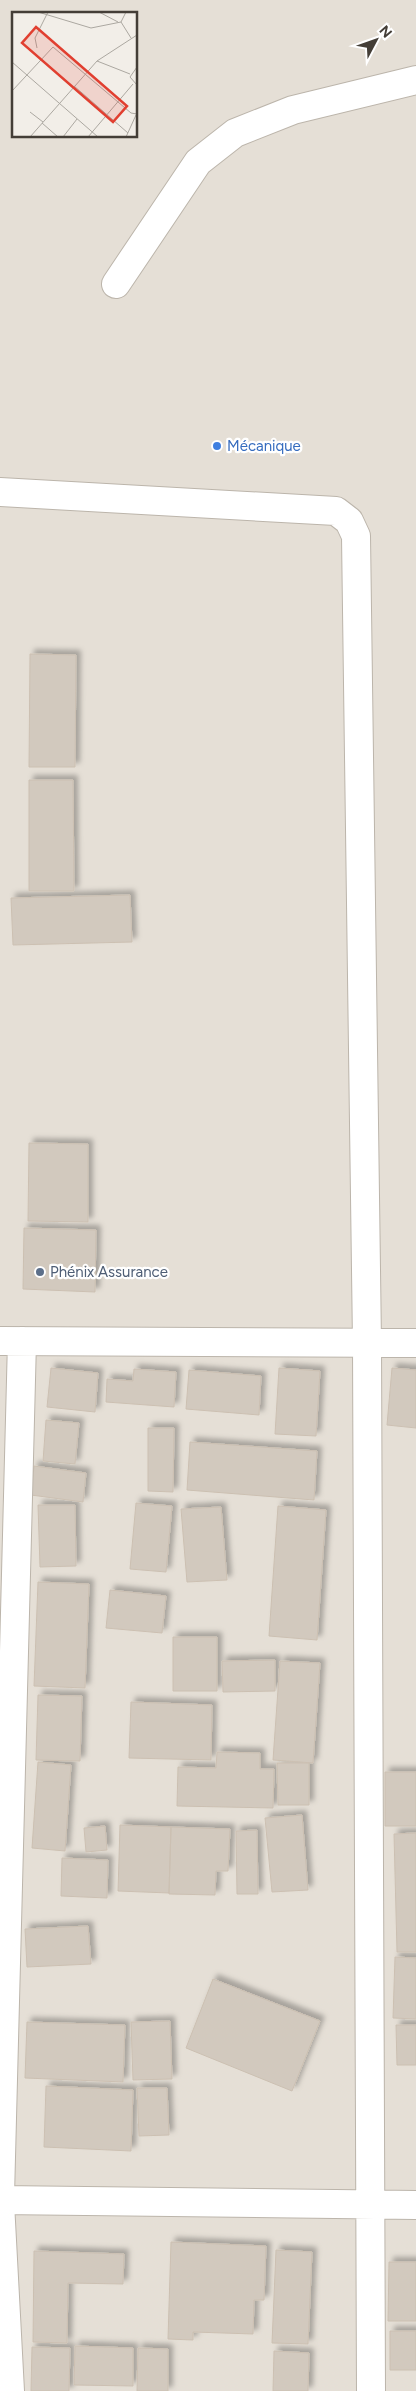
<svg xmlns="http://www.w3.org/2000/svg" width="416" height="2391" font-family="Figtree,sans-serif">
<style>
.residential{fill:#e5dfd6;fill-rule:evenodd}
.building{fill:#d2c9be;stroke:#ccc0b2;filter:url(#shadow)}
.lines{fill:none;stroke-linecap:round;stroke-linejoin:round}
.minor-casing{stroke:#bcb5ab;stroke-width:30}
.minor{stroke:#fff;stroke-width:28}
.shop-dot{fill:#3f7fe0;stroke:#fff;stroke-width:2}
.service-dot{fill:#5c6f8a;stroke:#fff;stroke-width:2}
.labels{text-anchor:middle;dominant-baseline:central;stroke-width:4.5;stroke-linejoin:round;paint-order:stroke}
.shop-label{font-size:15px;fill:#366cbe;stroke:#fff;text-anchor:start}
.service-label{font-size:15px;fill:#4e5e75;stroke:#fff;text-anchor:start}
.inset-road{fill:none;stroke:#aca8a1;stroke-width:1}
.view{fill:#e13f30;fill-opacity:0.15;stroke:#e13f30;stroke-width:2.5}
.inset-edge{fill:none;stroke:#443e37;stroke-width:2.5}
</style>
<defs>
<filter id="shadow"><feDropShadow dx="4.5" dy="-4.5" stdDeviation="2.5" flood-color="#0004"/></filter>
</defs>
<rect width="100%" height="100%" fill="#f2eee8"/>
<path class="residential" d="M0,0H416V2391H0ZM14,14H136V136H14Z"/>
<path class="building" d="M30,654L76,655L75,767H29Z
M29,780H73L74,891H29Z
M130,895L132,942L13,945L11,898Z
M29,1143L88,1144V1222L28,1221Z
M24,1228L96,1230L95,1292L23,1289Z
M51,1368L98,1373L95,1412L47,1407Z
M279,1368L320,1371L316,1436L275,1434Z
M392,1368L416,1370V1428L387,1425Z
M134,1369L176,1372L174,1407L106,1402L107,1379L133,1381Z
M189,1370L261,1376L259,1415L186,1409Z
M46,1420L79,1423L75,1464L43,1461Z
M148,1428H174L173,1492L148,1491Z
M190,1442L317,1451L314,1500L187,1490Z
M34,1466L86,1473L83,1502L31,1495Z
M136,1503L172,1506L166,1572L130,1569Z
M38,1505H75L76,1566L40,1567Z
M278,1506L326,1510L317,1640L269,1636Z
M221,1507L227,1580L187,1582L181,1509Z
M38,1582L89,1584L85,1688L34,1686Z
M110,1590L166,1596L162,1633L106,1628Z
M173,1637H217V1691H173Z
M275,1660V1691L223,1692L222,1661Z
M280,1661L320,1663L313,1763L273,1760Z
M38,1695L82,1696L80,1761L36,1760Z
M131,1702L212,1705L211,1760L129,1758Z
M217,1752L260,1753V1769H274L273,1808L177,1806L178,1767L216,1768Z
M38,1762L71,1765L65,1851L32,1848Z
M277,1763H309V1805H278Z
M385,1772H416V1826H385Z
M302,1815L308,1890L272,1892L265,1818Z
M120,1825L171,1827L169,1893L118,1891Z
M105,1826L107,1850L86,1852L84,1828Z
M171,1827L230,1829L228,1871H216L215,1895L169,1894Z
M257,1830L258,1894H237L236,1831Z
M416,1833V1952H397L394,1834Z
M62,1858L108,1860L107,1898L61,1896Z
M88,1926L91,1964L27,1967L25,1929Z
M395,1957L416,1958V2019L393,2018Z
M213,1979L320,2021L292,2091L186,2048Z
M170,2021L172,2079L133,2080L131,2022Z
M27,2022L125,2025L123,2082L25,2078Z
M396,2025H416V2065H397Z
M46,2086L133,2090L131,2151L44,2147Z
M137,2088H167L169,2135L139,2136Z
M171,2242L266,2246L264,2300H254L253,2334L193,2332V2340L168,2339Z
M276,2250L312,2252L308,2344L272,2343Z
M34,2251L124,2254L123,2284L68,2283L67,2343L33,2342Z
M389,2262H416V2321H388Z
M390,2331H416V2370H390Z
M75,2346L133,2348V2386L74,2385Z
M32,2347L70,2348L69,2391H31Z
M138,2348L168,2349V2391H137Z
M274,2351L309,2353L308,2391H273Z"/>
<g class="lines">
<g class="minor-casing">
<path id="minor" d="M116,284L198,162L235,133L293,110L416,80
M0,492L336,511L349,521L356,536L367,1343L371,2391
M0,1341L416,1343
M0,2196L22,1341
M0,2200L416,2205
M0,2203L10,2391"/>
</g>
<use href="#minor" class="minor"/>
</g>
<circle class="shop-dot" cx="217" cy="446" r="5"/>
<circle class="service-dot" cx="40" cy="1272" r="5"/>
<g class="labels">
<g class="shop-label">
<text x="227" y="446">Mécanique</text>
</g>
<g class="service-label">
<text x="50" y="1272">Phénix Assurance</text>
</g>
</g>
<g transform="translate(12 12)">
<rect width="125" height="125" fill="#f2eee8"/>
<path class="inset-road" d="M26,0L79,16L109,10M87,0L106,10M114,0L109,10L119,26M25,36L23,26L36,0M29,47L61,76M85,49L118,62M0,50L86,125M125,55L118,65L125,73M62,74L116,121M0,79L41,35L119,101L125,102M18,100L31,110M30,111L46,125M18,125L85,49L125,23M51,125L65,107M76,125L121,72M114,125L124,103"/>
<path class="view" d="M24,15L115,94L101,110L10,31Z"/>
<rect width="125" height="125" class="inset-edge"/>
</g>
<g transform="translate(376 40) rotate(49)" stroke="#ffffff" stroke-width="4" paint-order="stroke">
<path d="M0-4L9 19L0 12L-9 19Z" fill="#443e37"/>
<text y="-8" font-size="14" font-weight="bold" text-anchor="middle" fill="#443e37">N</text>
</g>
</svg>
